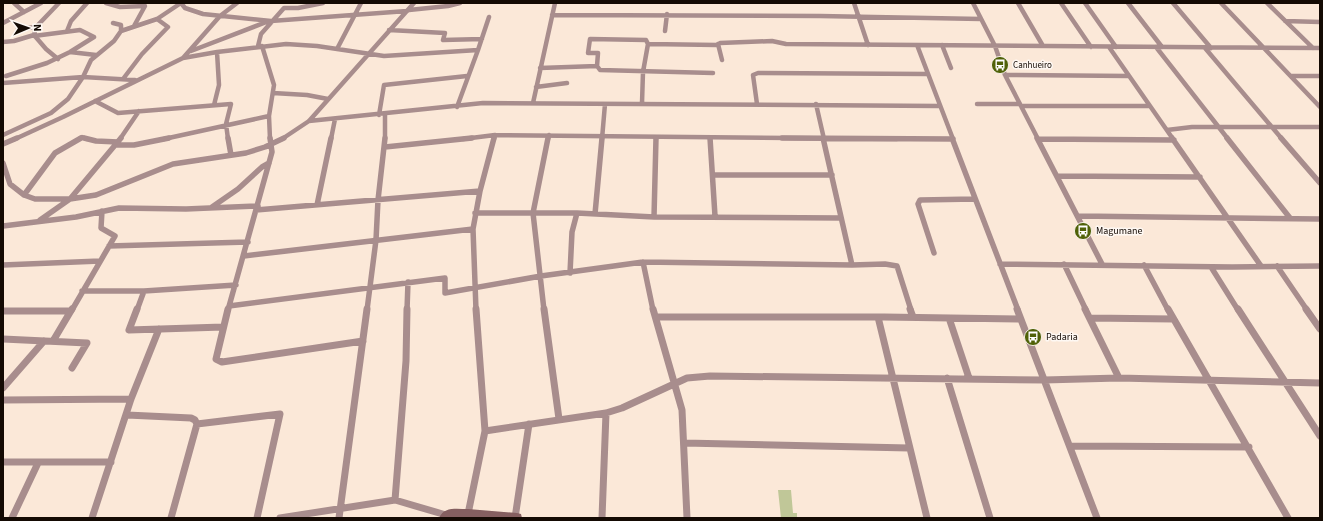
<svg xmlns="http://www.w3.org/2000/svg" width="1323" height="521" font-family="'Source Sans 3',sans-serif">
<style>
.green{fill:#c0c798}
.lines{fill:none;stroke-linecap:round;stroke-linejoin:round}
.street-far2{stroke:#a88d8d;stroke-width:4.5}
.street-far1{stroke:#a88d8d;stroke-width:5.5}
.street{stroke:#a88d8d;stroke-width:7}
.secondary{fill:#855f60;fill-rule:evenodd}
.labels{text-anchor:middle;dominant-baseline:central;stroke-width:3;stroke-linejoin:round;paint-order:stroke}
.far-poi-label{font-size:9px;fill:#140a03;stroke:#fef8f3;text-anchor:start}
.poi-label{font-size:10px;fill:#140a03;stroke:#fef8f3;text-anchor:start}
</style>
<rect width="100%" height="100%" fill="#fbe8d8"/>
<path class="green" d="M778,490H791L793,513H797V518H781Z"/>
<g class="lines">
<path class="street-far2" d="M14,3L24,12
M106,3L120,7L145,6L134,26
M181,3L185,8L203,14L271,21L407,11
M854,3L868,45
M973,3L995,46L1005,75L1038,139
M1018,3L1043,46
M1061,3L1091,47
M1085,3L1116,47
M1128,3L1162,47
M1173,3L1211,48
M1221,3L1320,107
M1267,3L1313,48
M409,10L448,6L460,3
M552,15L820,16L981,19
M1285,21L1320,22
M3,23L41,3
M113,23L121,25V31
M18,29L36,27
M389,30L445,33L443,40L482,39
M67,31L71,21L87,3
M665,31L667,14
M3,42L14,41L34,35
M648,44L717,45L720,43L772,41L786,44L1320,48
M718,44L722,60
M917,45L953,139
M942,45L951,68
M258,46L261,34L284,8H298L323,3
M262,46L274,85L269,116L270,139
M1109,47L1173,139
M1156,47L1228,139
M1205,48L1282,139
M337,49L361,3
M478,50L489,17
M191,51L269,21
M70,52L96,55
M183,58L217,52L286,44L317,46L384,56L478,50L457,107
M58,59L46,49L34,35L36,27L59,3
M597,66L598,53H588L590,39L646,40L648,44L643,72L642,103
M540,68L597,66L600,70L713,73
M1005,75L1129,76
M6,76L47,63L70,52L94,37L80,30L34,36
M1291,76H1320
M123,79L142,54L168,27L157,19
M3,83L83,77L135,80
M536,87L567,83
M273,93L307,95L328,99
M95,101L118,113L231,104L226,124L228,139
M533,103L555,3
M757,104L753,75L758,73L927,74
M816,104L824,139
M977,104H1020
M214,105L219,85L217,52
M1021,106H1150
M385,114V139
M379,115L384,85L467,76
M309,121L483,103L939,106
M1167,130L1192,127H1320
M3,135L51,113L68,99L83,77L91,60L114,41L121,31L157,19L181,3
M15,139L63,117L183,58L220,16L237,3
M79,139L82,137L87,139
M120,139L139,111
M164,139L269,116
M282,139L309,121L414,3
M331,139L335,119
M463,139L495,135L897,139
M494,139L495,135
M548,139L549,135
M602,139L605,104
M656,139V137"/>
<path class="street-far1" d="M84,138L96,141L118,142
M228,138L231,155
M710,138L715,216
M782,138L953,139
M823,138L852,265
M952,138L1018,310
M1037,138L1102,264
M1172,138L1261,266
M1227,138L1290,218
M1281,138L1320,183
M1038,139L1174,140
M3,144L17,138
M115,145H134L169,138
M385,147L472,138
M3,163L10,184L24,195L35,199H70L96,195L173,164L246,153L265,147L284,138
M713,175H832
M1057,176L1200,177
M24,195L55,153L81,138
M317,205L331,138
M212,207L238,189L262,167L269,163
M256,210L480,191
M475,213H577
M595,214L602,138
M1078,216L1320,219
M654,217L656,138
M40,220L70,199L121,138
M3,226L76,217L119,208L186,209L258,206
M109,246L248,242
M934,253L918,204L920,200L975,199
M244,256L473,229
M643,262L653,310
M1000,264L1232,267L1320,266
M1064,264L1086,310
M3,265L100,261
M1144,265L1168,310
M1277,266L1307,310
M1211,267L1238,310
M570,273L572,232L577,213L654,217L841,218
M82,291H144L236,285
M229,306L445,278V293L541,276L643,262L852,265L885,264L897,266L911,310
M72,310L115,236L101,228L102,211
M137,310L144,291
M228,310L272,152L270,138
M367,310L376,240L378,200L385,138
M407,310L408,282
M476,310L473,229L480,191L494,138
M544,310L533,213L548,138"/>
<path class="street" d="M137,309L129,330L223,327
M228,309L216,359L222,362L363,341
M544,309L559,419
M653,309L682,410L687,518
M910,309L913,317
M1017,309L1097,518
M1085,309L1119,378
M1168,309L1288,518
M1238,309L1320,436
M1306,309L1320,329
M3,311H70
M656,317H884L1020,319
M878,317L927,518
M949,318L969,378
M1090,318L1173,319
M3,339L87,343L72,368
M53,341L72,309
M947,378L990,518
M3,388L44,341
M3,400L131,399
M127,415L191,418L195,420L197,424L171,518
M197,424L280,414L257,518
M485,431L606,413L622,408L687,378L710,376L1044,380L1119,378L1320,383
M684,443L909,448
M1070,446L1249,447
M3,462H111
M395,500L406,361L407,309
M468,514L485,431L476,309
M12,518L38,463
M92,518L131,399L159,329
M280,518L395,500L446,515
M339,518L367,309
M515,518L529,424
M602,518L606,413"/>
<path class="secondary" d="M468,509L517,513L521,514L522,518H439C444,506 457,509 468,509Z"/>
</g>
<defs>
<g id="bus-disc" transform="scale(0.9)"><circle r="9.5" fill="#506108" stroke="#fef8f3"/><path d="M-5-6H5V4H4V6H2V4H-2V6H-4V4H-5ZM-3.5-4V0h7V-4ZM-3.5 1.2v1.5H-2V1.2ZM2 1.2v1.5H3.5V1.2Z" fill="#fff"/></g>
</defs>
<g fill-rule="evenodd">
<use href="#bus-disc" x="1000" y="65"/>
<use href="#bus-disc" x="1083" y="231"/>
<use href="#bus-disc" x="1033" y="337"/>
</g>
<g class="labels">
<g class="far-poi-label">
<text x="1013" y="65">Canhueiro</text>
</g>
<g class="poi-label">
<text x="1096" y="231">Magumane</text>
<text x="1046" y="337">Padaria</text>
</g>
</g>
<rect width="1323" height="521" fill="none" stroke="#140a03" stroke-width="8"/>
<g transform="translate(28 28) rotate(88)" stroke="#fef8f3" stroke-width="3" paint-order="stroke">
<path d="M0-3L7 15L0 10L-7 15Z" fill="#140a03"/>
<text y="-6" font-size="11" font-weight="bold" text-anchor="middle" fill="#140a03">N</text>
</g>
</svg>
